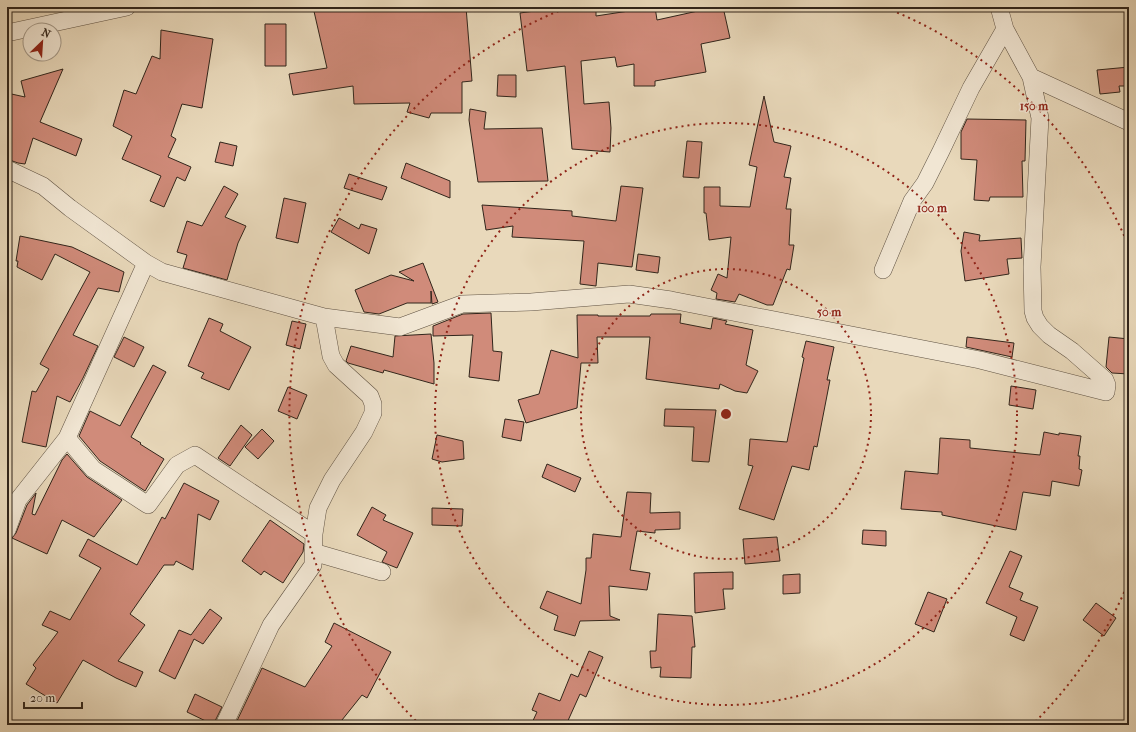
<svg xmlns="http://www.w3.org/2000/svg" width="1136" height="732" font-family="'IM FELL French Canon',serif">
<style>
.building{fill:#d08b7a;stroke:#31251b}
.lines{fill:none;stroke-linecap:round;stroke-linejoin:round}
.street-casing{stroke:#5f5243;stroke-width:18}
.street{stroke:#f1e6d3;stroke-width:17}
.ring{fill:none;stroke:#8f2418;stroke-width:2;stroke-dasharray:2 4}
.centre{fill:#8f2418;stroke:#f1e6d3;stroke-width:2}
.ring-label{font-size:12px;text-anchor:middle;font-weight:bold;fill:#8f2418;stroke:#f1e6d3;stroke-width:3;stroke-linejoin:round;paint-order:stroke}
</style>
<rect width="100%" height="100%" fill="#e9d9bb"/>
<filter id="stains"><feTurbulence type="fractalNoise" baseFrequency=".005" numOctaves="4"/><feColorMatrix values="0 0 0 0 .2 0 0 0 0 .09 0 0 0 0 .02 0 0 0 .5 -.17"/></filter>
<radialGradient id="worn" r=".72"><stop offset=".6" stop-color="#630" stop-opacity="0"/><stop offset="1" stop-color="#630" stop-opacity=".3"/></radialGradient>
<path class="building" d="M313,7H466L472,81L462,82V113H431L429,118L407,112L410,103L354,104L353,86L293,95L289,74L327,68Z
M542,7H596V16L655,7L657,20L716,7H723L730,38L701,44L706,72L655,81V86H634V64L617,67L615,57L581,61L584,104L609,102L611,128L610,152L572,149L565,66L527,71L520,13L542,10Z
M265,24H286V66H265Z
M161,30L213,39L202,108L182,104L171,136L176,139L168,157L191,167L185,181L177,177L164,207L150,201L161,176L122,159L132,136L113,126L124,90L136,94L152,56L160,59Z
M1129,67V86H1119L1120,92L1100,94L1097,70Z
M63,69L40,122L82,139L76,156L33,138L25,164L18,163L7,159V93L25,97L21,81Z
M498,75H516V97L497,96Z
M764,96L774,142L791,146L784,177L791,178L786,209H791L789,245H794L790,270L787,269L773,305H767L739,294L735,302L716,299L717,293L711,290L718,274L727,278L731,237L709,240L706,213H704V187H720V206L750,207L757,167L749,165Z
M470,109L486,112L484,129L542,128L548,181L478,182L469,120Z
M967,119L1026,120L1025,161H1022L1023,197H990L989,201L974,200L977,160L961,159V132Z
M687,141L702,142L699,178L683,177Z
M220,142L237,146L233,166L215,162Z
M406,163L450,181V198L401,178Z
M349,174L387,187L382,200L344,188Z
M224,186L238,194L225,217L246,226L238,243L227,280L183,268L187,255L177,252L187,221L202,226Z
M621,186L643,188L632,267L598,263L596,286L580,284L584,241L512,237L513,226L486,230L482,205L572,211V216L616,221Z
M284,198L306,203L298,243L276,238Z
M339,218L359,229L361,224L377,229L369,254L331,232Z
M964,232L980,235L979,241L1021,238L1022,258L1007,259L1009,274L965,281L961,251Z
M20,236L72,247L124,272L119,292L98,288L73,335L98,346L83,378L70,402L57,396L46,447L22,442L32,391L36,392L49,369L40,364L90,272L55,254L42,280L17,267L18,261H16Z
M638,254L660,257L658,273L636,270Z
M423,263L438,302L432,304L431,291V303H407L379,314L364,312L355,290L391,275L414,281L399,272Z
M491,313L493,351L502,352L499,381L469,377L473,335L433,336V326L463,314Z
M651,314H681L680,323L711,329L713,318L727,321L725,324L753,330L746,365L758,371L747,393L735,391L720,384L719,389L646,379L650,337H597L598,363H581L577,408L526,423L518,400L539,394L551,350L578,358L577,315H598V316H650Z
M209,318L223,324L220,331L251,347L229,390L201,378L204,373L188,366Z
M292,321L306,324L300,349L286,345Z
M431,334L434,363V384L384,370L383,373L348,363L346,361L351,346L393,357L395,336Z
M124,337L144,347L134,367L114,357Z
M967,337L1014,343L1012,357L966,347Z
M1109,337L1129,339V374L1112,373L1106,367Z
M806,341L834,347L827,380H830L817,447L814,446L809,470L792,466L774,520L739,509L753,466L748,465L750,439L787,442L804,358L802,357Z
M153,365L166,372L131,437L141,443L140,444L164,459L145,491L100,461L79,436L90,411L120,426Z
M1011,386L1036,390L1033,409L1009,405Z
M288,387L307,395L297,419L278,411Z
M665,409L716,410L709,462L692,461L694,427L664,426Z
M505,419L524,422L521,441L502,437Z
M241,425L252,435L230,466L218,458Z
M262,429L274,441L258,459L245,447Z
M1044,432L1059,435V433L1081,436L1078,456H1080L1079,469L1082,470L1079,486L1052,481L1050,496L1023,492L1016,530L942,515V512L901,509L905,471L938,474L940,438L970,440V448L1040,455Z
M437,435L463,441L464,459L442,462L432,459Z
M67,454L87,477L122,500L94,537L62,520L47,554L12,538L16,533L27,505L36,493L32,514L35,515L62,460Z
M547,464L581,478L575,492L542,477Z
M184,483L219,501L210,520L198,514L193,570L176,561L174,565H164L130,614L145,625L118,661L143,672L136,687L116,678L83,660L57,703L26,684L36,668L33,665L58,632L42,625L50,611L70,620L101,568L79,556L88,539L137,565L162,517L165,519Z
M627,492L651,493L650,513L680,512V529L655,530V533L637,531L630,570L650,573L647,590L609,586L610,616L620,620L580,621L575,636L554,630L558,616L540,608L547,591L581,604L586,570V558H591L593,534L621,537Z
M372,507L386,515L383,520L413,533L397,568L382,562L387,552L357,535Z
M432,508L463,509L462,526L432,525Z
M270,520L304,544L303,552L283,583L264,571L261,575L242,561Z
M863,530L886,531V546L862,544Z
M777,537L780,561L745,564L743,539Z
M1010,551L1022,556L1009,587L1023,593L1020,600L1038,607L1024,641L1010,635L1017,617L986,603Z
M733,572V589H723L725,609L695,613L694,573Z
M800,574V593L783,594V575Z
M928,592L947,599L934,632L915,624Z
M1096,603L1116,618L1104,636L1083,620Z
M210,609L222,618L203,644L194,639L175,679L159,671L179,630L191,635Z
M658,614L692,616L695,647H692L691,678L660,677L661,667L651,668L650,651H656Z
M334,623L391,652L367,698L362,695L338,725H235L262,668L305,687L332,646L325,642Z
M589,651L603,657L586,697L580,694L566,725H531L537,712L532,710L539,693L560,701L571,674L578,677Z
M195,694L222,707L215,721L214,725L187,712Z"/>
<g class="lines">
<g class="street-casing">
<path id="street" d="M7,33L127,7
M1031,77L1129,122
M7,169L43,186L70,208L146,263L162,272L324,317L400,327L462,304L531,302L629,294L671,300L980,360L1106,392L1107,385L1105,380L1072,351L1049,335L1040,326L1035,318L1033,311L1032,267L1040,118L1031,77L1005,29L999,7
M883,270L912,201L925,183L941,151L971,88L1005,29
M67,438L93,469L148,505L177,465L195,455L314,534
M7,530L18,500L67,438L146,263
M313,552L382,572
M224,725L271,625L313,565L314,534L318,508L332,480L364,432L373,413V404L370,396L336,365L331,356L324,317"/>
</g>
<use href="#street" class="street"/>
</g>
<g class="ring">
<circle cx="726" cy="414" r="145"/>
<circle cx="726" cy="414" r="291"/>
<path d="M1129 581A436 436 0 0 1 1032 725M420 725A436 436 0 0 1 566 8M886 8A436 436 0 0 1 1129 247"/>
</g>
<circle cx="726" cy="414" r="6" class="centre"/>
<g class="ring-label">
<text x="1034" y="110">150 m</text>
<text x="932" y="212">100 m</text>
<text x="829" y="316">50 m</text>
</g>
<rect width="1136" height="732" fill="none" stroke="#e9d9bb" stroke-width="24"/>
<rect x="8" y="8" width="1120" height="716" fill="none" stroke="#31251b" stroke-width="2"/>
<rect x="12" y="12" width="1112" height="708" fill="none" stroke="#31251b"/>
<g transform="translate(42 42) rotate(25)"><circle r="19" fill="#f1e6d3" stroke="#a49989"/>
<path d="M0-3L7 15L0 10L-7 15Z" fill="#8f2418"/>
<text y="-6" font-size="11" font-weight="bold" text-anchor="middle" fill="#31251b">N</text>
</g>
<path d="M24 702v6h58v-6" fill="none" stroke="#31251b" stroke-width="2"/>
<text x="30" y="702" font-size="12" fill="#31251b" stroke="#f1e6d3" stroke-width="3" paint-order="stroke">20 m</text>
<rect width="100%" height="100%" filter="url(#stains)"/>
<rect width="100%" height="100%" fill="url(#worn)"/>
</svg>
